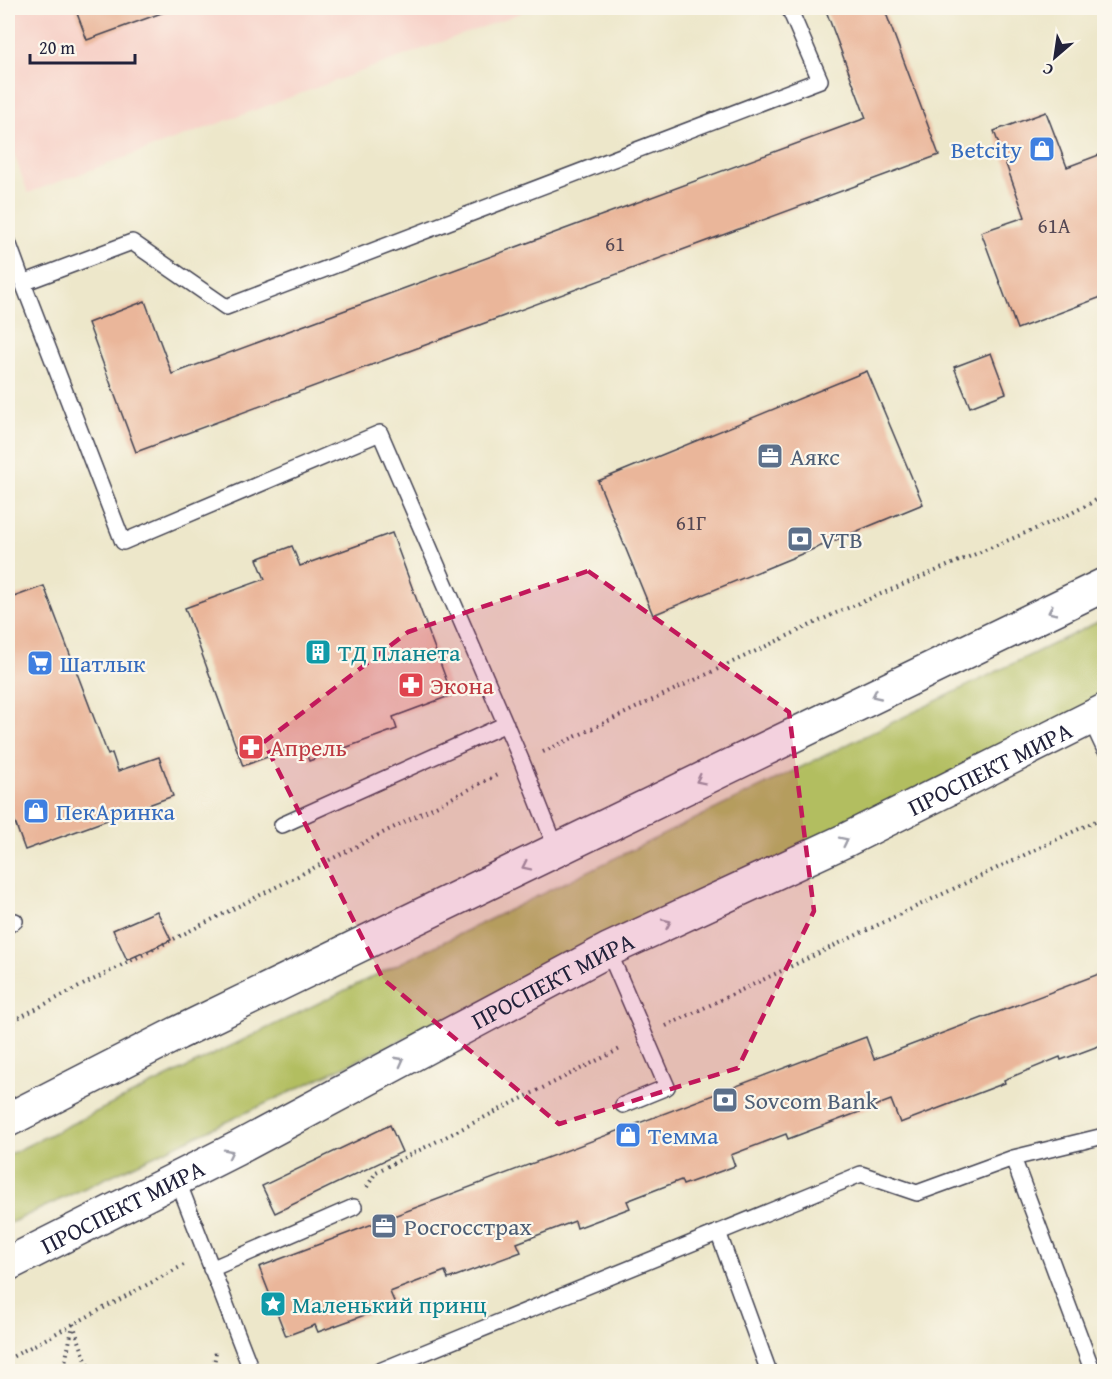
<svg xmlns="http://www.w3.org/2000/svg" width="1112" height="1379" font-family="'Gentium Book Plus',serif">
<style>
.built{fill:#f7d1c8}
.green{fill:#b2be61;stroke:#6a704e;stroke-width:1.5}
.building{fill:#eab69a}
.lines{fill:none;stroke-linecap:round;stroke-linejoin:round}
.lane-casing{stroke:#404050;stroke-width:18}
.secondary-casing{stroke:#404050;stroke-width:36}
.path{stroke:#404050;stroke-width:4;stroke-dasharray:1.5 4.5;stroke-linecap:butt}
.lane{stroke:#fff;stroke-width:15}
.secondary{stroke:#fff;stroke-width:33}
.oneway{stroke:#9c9ca7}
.marked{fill:#c2185b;fill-opacity:0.2;stroke:#c2185b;stroke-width:4.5;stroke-dasharray:12 8;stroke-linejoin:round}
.labels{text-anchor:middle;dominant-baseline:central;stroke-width:4.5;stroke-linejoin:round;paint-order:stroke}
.number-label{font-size:21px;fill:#544753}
.shop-label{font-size:24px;fill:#366cbe;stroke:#fbf7ec;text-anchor:start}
.service-label{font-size:24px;fill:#4e5e75;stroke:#fbf7ec;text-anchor:start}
.culture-label{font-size:24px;fill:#0d838f;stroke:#fbf7ec;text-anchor:start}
.health-label{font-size:24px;fill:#be3a42;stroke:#fbf7ec;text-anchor:start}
.street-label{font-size:24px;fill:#22223b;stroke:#fbf7ec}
</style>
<rect width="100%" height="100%" fill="#fbf7ec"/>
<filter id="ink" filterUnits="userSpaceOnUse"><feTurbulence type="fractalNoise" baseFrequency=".0167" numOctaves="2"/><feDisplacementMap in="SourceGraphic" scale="12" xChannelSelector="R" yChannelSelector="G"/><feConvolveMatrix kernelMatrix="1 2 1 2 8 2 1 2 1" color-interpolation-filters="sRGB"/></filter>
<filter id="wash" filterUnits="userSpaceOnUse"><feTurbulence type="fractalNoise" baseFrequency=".008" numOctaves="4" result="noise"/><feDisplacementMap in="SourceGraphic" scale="24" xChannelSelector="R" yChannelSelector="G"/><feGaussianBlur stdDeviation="1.35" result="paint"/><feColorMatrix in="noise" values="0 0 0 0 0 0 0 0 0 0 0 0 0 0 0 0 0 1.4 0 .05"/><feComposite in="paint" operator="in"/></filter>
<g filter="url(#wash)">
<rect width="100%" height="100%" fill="#ede7ca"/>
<path class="built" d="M8,8H519L521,13L28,193L8,138Z"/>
<path class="green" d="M1104,619V711L8,1224V1155Z"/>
<g id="blocks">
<path class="building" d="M75,8H167V11L87,40Z
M825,8H884L939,155L136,452L88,323L145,301L172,374L866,118Z
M1046,112L1067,167L1104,153V296L1017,329L981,232L1025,217L994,131Z
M991,353L1006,393L970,407L954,367Z
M867,371L923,504L653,615L598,481Z
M392,533L452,695L393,717L397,729L309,761L303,744L243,766L185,608L265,579L257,559L292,546L300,566Z
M44,586L108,755L112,753L118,771L159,757L173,796L25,850L8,803V599Z
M157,911L171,940L127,960L113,930Z
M1104,972V1044L1061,1060L1060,1057L1004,1080L1005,1083L900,1123L891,1100L788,1139L786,1134L731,1155L735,1166L683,1185L681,1180L627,1201L630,1208L577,1228L575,1221L517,1243L521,1252L448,1279L445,1271L390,1292L395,1304L318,1332L315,1325L286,1336L259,1267L866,1037L874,1059Z
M390,1125L402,1152L275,1213L262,1186Z"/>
</g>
</g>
<g filter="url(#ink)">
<use href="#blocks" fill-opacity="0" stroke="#404050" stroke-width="1.5"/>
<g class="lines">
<g class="lane-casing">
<path id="lane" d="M8,242L23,283
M1090,718L1104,748
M282,825L506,724
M557,850L522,762L380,433L123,542L23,283L132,242L226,307L820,80L789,8
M8,925L15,921
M608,950L667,1087L623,1105
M1013,1158L1093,1372
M177,1179L252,1372
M718,1232L769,1372
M211,1269L354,1207
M377,1372L861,1174L917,1193L1013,1158L1104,1136"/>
</g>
<g class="secondary-casing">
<g id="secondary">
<path d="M8,1120L178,1033L1104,585"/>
<path id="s1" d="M8,1264L236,1149L608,950L846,840L1104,711"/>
</g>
</g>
<path class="path" d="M543,752L836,613L1068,515L1104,496
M8,1023L499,774
M666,1026L1104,817
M367,1187L376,1172L622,1048
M73,1324L90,1372
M8,1359L184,1265
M63,1372L73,1325
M213,1372L216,1351"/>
<use href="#lane" class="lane"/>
<use href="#secondary" class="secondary"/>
</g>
<defs><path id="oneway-chevron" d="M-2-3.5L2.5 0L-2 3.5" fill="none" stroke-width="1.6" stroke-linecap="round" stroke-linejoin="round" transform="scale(1.5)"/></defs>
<g class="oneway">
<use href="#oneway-chevron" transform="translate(1052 611) rotate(155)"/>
<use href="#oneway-chevron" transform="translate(876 695) rotate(155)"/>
<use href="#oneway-chevron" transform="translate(700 780) rotate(154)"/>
<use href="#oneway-chevron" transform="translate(844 841) rotate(-26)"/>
<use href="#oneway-chevron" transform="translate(526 866) rotate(154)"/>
<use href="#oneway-chevron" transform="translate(667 923) rotate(-25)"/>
<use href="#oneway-chevron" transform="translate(400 1061) rotate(-28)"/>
<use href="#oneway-chevron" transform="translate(229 1153) rotate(-27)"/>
</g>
</g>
<path class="marked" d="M588,571L789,712L814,911L738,1068L559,1124L383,979L264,742L408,632Z"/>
<defs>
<g id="shop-square" transform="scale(1.35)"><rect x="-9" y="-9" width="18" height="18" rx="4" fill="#3f7fe0" stroke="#fbf7ec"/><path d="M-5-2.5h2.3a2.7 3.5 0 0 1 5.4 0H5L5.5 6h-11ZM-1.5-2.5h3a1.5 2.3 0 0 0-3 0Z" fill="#fff"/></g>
<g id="office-square" transform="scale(1.35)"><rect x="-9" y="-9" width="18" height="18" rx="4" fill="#5c6f8a" stroke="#fbf7ec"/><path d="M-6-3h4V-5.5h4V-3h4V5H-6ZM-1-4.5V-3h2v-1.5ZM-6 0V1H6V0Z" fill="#fff"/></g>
<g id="bank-square" transform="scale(1.35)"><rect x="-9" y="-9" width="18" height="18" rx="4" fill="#5c6f8a" stroke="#fbf7ec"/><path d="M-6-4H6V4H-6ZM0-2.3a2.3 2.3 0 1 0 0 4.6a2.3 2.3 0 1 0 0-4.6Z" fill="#fff"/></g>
<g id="building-square" transform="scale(1.35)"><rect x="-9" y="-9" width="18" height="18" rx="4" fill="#0f9aa8" stroke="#fbf7ec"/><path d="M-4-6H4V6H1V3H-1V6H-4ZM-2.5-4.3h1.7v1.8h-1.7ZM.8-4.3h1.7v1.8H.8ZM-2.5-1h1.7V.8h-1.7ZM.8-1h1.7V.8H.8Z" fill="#fff"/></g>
<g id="supermarket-square" transform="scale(1.35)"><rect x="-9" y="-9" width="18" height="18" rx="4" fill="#3f7fe0" stroke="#fbf7ec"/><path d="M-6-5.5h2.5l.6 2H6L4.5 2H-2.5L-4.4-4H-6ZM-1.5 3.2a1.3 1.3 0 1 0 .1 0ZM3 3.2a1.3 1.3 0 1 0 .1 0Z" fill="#fff"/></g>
<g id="pharmacy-square" transform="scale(1.35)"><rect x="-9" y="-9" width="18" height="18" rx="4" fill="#e0444e" stroke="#fbf7ec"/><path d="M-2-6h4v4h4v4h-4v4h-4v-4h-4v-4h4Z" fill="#fff"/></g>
<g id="sight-square" transform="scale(1.35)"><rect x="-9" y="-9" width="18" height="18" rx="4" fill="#0f9aa8" stroke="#fbf7ec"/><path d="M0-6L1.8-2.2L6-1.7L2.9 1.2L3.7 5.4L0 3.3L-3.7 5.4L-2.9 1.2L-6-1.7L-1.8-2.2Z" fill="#fff"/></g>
</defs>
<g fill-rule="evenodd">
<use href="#shop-square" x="1042" y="149"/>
<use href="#office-square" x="770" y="456"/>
<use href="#bank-square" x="800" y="539"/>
<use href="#building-square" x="318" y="652"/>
<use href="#supermarket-square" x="40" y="663"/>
<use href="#pharmacy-square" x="411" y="685"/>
<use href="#pharmacy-square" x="251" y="747"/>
<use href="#shop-square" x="36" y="811"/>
<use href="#bank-square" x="725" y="1100"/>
<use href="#shop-square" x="628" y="1135"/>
<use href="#office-square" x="384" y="1226"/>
<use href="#sight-square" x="273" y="1304"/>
</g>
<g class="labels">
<g class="number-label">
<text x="1054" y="225">61А</text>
<text x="615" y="243">61</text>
<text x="691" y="522">61Г</text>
</g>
<g class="shop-label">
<text x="1022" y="149" text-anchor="end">Betcity</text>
<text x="60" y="663">Шатлык</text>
<text x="56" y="811">ПекАринка</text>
<text x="648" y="1135">Темма</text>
</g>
<g class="service-label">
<text x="790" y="456">Аякс</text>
<text x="820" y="539">VTB</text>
<text x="744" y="1100">Sovcom Bank</text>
<text x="404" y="1226">Росгосстрах</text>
</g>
<g class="culture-label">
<text x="338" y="652">ТД Планета</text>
<text x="292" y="1304">Маленький принц</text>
</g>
<g class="health-label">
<text x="430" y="685">Экона</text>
<text x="270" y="747">Апрель</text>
</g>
<g class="street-label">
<text stroke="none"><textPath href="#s1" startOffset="1100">ПРОСПЕКТ МИРА</textPath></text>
<text stroke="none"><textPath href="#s1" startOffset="614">ПРОСПЕКТ МИРА</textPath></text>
<text stroke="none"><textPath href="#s1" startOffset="128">ПРОСПЕКТ МИРА</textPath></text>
</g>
</g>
<rect width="1112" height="1379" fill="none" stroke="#fbf7ec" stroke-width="30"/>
<g transform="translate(1055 57) rotate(209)" stroke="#fbf7ec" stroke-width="4.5" paint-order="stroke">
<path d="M0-4.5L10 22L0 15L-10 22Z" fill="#22223b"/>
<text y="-9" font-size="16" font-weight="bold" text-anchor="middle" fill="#22223b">С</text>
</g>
<path d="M30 54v9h105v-9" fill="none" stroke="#22223b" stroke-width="3"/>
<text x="39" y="54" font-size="18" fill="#22223b" stroke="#fbf7ec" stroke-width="4.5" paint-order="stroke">20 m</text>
</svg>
